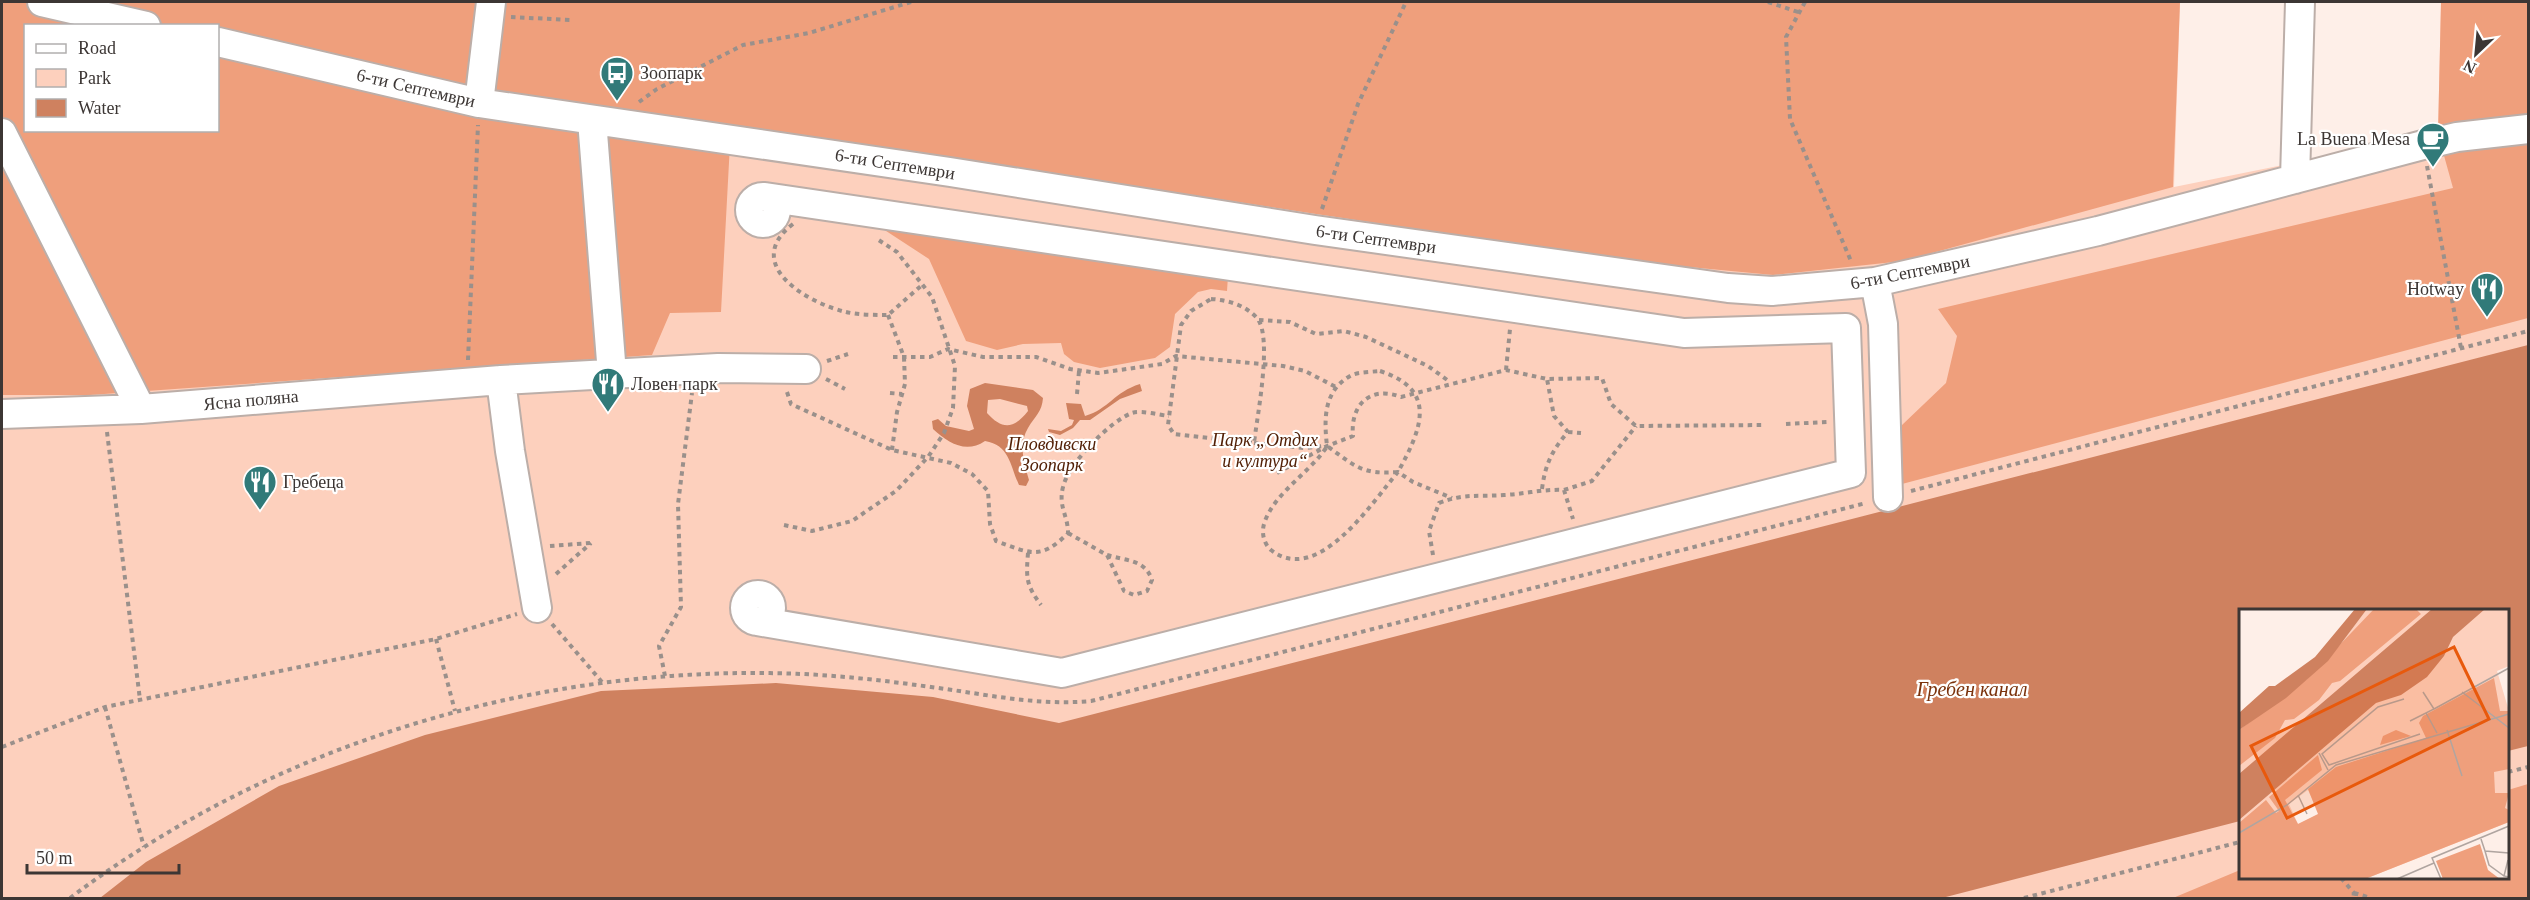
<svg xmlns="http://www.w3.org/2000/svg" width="2530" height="900" font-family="'Times New Roman',serif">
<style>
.green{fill:#fdd0bd;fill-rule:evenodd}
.forest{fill:#ef9f7c;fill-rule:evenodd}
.water{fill:#cf815f;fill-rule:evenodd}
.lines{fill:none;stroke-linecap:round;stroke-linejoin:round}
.minor-casing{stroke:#bcaea8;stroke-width:32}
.path{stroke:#9a908b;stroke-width:4;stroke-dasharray:4.5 4.5;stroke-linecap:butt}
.minor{stroke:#fff;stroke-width:28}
.labels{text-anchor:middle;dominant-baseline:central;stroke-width:4.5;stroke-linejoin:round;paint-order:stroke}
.poi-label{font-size:18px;fill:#3c3634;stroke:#fff;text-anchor:start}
.street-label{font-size:18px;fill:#3c3634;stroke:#fff}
.park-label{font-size:18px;font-style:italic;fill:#522006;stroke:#fff}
.water-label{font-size:20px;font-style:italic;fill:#7b330d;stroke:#fff}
.inset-road{fill:none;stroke:#b0a5a0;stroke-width:1.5}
.view{fill:#e8590c;fill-opacity:0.15;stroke:#e8590c;stroke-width:3}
.inset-edge{fill:none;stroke:#3c3634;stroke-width:3}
</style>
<rect width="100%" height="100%" fill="#feefe8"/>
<path class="green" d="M2,2H2180L2174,187L2438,134L2441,2H2528V898H2ZM26,26H218V130H26ZM2240,610H2508V878H2240Z"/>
<path class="forest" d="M2,2H2180L2173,187L1903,261L1773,275L1626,261L731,125L721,312L670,313L652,355L90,395H2ZM26,26H218V130H26Z
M2441,2H2528V318L1902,484V425L1946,383L1957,336L1938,309L2453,188L2438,134Z
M880,227L1228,276L1227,291L1211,289L1198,292L1175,314L1170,347L1155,358L1100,368L1074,362L1064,354L1061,343L1023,344L997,350L966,341L929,259Z
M2528,784V898H2173L2240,870V878H2508V790Z"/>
<path class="water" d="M2528,345V746L2508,751V610H2240V821L1942,898H100L146,862L279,786L425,735L601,691L776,683L933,697L1059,723Z
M985,383L1033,390L1043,398C1042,412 1035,416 1028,428C1018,445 1024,462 1029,480L1026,486L1019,485C1010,466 1010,445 985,441C966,454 948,443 933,429L932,421L938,419L946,426L969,431L974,429L967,406L970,389ZM1000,399L1027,406L1028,411C1014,429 1002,430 987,413L988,400Z
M1140,384L1142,391L1120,399L1090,420H1080L1073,428L1060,435L1049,432L1048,429L1061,431L1072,425L1074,420L1069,419L1066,403L1081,404L1085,416C1109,409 1114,392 1140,384Z"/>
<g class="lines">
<g class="minor-casing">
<path id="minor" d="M42,2L146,26
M218,42L479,103L950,172L1315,230L1728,288L1772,291L1875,282L2098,231L2423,145L2457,137L2528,129
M479,103L491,2
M592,120L612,374
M2,133L141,409
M2295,179L2300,2
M750 210a13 13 0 1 1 26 0a13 13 0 1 1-26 0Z
M1875,282L1883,324L1888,497
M2,414L141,409L501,380
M745 608a13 13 0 1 1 26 0a13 13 0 1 1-26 0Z
M537,608L510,451L501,380L718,368L806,369
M757,621L1062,673L1851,473L1846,328L1684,333L765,197"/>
</g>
<path class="path" d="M1768,2L1798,12
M1805,2L1786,37L1790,119L1851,261
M511,17L570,20
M639,102L657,89L743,45L809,33L911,2
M2427,166L2461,348
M1322,209L1358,104L1406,2
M793,224C741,264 807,303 846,312C859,315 875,315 888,315L922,285
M1211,299C1228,300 1245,305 1257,318C1273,337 1257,417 1254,443L1174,434L1168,425L1181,325L1191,311Z
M888,315L904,357L905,384L897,412L892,450
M1259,320L1290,322L1316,334L1344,331L1366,337L1428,366L1450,382
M893,357H930L948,349L983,357H1036L1070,369L1098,373L1162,364L1176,356L1283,366L1305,371L1336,387
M468,360L478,125
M827,361L848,354
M1506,370L1510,329
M1380,371C1439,390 1421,430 1398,472C1362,475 1355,466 1327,446C1324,419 1323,390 1352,375C1359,372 1371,372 1380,371Z
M826,379L845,389
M787,392L791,404L892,450L951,463L972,474L988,491L990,524L996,541C1029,553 1041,561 1068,533C1068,515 1058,507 1063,487C1068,464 1110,421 1132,413C1141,410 1159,415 1169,416
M890,393L902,394
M1077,394L1079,371
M1786,424L1827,422
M107,432L140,700
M1568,432L1581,433
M1254,443L1304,448L1325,446
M1326,448C1308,474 1276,492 1265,521C1261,531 1263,543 1271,550C1318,587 1373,501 1398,472L1413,482L1452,498
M1277,473L1327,446L1353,436C1350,405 1370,385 1401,397L1506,370L1547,379L1602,378L1611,404L1636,426L1765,425
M1542,489C1545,465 1552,450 1568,432L1554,416L1547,379
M1564,490L1592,481L1636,426
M1911,491L2528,331
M784,525L812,531L852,521L896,491L928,457L944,433L953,408L955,366L932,297L897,252L877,239
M1068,533L1107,555L1124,591L1134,595L1147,591L1152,580C1145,559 1126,561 1107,555
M550,546L590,543
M1028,553C1026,578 1026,585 1041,605
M1433,555L1429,531L1439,503C1466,493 1476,497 1504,495C1525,494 1542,489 1564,490L1573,519
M556,574L591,543
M552,624L602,682
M436,639L455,711
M665,676L659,646L681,607L678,504L692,393
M105,707L144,847
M2,747L105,707L436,639L517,614
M2508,772L2528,767
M2341,878L2354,893L2353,898
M2354,893L2371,898
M70,898C279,741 542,663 802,674C845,676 888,681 931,687C985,694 1036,706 1091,701L1866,503
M2024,898L2240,842"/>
<use href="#minor" class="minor"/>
</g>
<defs>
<g id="bus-pin" transform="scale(1.725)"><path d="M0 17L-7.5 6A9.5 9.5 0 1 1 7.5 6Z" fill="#317a79" stroke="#fff"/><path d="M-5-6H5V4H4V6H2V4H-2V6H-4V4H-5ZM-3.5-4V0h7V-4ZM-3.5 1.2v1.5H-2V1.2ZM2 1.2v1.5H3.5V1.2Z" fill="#fff"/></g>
<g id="cafe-pin" transform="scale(1.725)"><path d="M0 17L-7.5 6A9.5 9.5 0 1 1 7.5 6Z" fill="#317a79" stroke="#fff"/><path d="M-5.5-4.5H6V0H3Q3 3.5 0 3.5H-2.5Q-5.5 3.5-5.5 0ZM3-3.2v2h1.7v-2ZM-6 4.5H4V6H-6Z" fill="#fff"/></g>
<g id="restaurant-pin" transform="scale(1.725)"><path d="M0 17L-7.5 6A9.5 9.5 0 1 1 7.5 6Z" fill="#317a79" stroke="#fff"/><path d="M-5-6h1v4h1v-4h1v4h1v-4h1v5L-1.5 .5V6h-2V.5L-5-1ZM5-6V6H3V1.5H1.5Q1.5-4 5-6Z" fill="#fff"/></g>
</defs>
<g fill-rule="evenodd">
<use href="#bus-pin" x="617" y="73"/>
<use href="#cafe-pin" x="2433" y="139"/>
<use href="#restaurant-pin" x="2487" y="289"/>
<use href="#restaurant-pin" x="608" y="384"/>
<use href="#restaurant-pin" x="260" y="482"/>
</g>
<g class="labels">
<g class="poi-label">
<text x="640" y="73">Зоопарк</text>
<text x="2410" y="139" text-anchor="end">La Buena Mesa</text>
<text x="2464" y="289" text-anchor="end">Hotway</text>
<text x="631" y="384">Ловен парк</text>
<text x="283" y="482">Гребеца</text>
</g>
<g class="street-label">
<text transform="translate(416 88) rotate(13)">6-ти Септември</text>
<text transform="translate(895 164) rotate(9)">6-ти Септември</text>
<text transform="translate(1376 239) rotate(8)">6-ти Септември</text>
<text transform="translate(1910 272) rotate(-11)">6-ти Септември</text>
<text transform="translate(251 400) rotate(-5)">Ясна поляна</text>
</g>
<g class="park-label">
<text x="1265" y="440">Парк „Отдих<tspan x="1265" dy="21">и култура“</tspan></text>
<text x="1052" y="444">Пловдивски<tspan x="1052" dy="21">Зоопарк</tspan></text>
</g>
<g class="water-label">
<text x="1972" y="689">Гребен канал</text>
</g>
</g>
<g transform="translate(2239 609)">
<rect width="270" height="270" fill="#feefe8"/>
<path d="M128,0H270V57L258,62L270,102V213L126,270H0V121L47,89L89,52ZM69,181L80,205L59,215L50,195Z" fill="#fdd0bd" fill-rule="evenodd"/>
<path d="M135,0H177L182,5L101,72L93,74L80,91L55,110L46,111L36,129L0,157V121L68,70ZM255,69L261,102H270V160L255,163L256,184H270L266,199L270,201V213L126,270H0V214L27,191L37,204L40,202L30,188L79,146L83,161L46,191L59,215L79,205L69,180L97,158L187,129L180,114L184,107ZM157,121L172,127L141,136L144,127ZM241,235L249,261L261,270H204L197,252Z" fill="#ef9f7c"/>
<path d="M116,0H128L89,52L47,89L0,121V104L30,77H36L76,48ZM193,0H246L214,28L205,47L188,68L162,86L137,94L0,211V165Z" fill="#cf815f"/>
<path class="inset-road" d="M223,83L270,119M165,90L139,98L83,145L90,156L181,125M195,100L270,59M187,104L198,124M171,112L195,100L184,83M208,121L223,167M80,144L89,161M59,186L68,205M0,224L48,196L97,156L270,105M242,230L246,242L270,244M246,242L250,256L265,267M269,251L265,267L270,268M158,270L195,254M202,270L193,249L270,217"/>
<path class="view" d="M215,38L250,110L48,209L12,137Z"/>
<rect width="270" height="270" class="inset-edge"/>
</g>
<rect width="2530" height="900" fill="none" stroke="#3c3634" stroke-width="6"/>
<rect x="24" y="24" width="195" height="108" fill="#ffffff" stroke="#b1afae" stroke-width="1.5"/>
<rect x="36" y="44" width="30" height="9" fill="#ffffff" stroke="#b1afae" stroke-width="1.5"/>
<text x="78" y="54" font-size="18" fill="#3c3634">Road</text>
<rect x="36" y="69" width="30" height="18" fill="#fdd0bd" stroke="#b1afae" stroke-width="1.5"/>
<text x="78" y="84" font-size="18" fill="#3c3634">Park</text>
<rect x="36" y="99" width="30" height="18" fill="#cf815f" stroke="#b1afae" stroke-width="1.5"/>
<text x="78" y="114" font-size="18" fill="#3c3634">Water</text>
<g transform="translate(2476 54) rotate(206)" stroke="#ffffff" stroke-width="4.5" paint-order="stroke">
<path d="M0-4.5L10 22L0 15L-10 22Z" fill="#3c3634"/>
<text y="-9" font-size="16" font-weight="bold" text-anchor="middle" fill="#3c3634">N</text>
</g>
<path d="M27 864v9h152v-9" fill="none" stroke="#3c3634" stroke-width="3"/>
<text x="36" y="864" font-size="18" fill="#3c3634" stroke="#ffffff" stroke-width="4.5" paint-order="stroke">50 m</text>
</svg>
